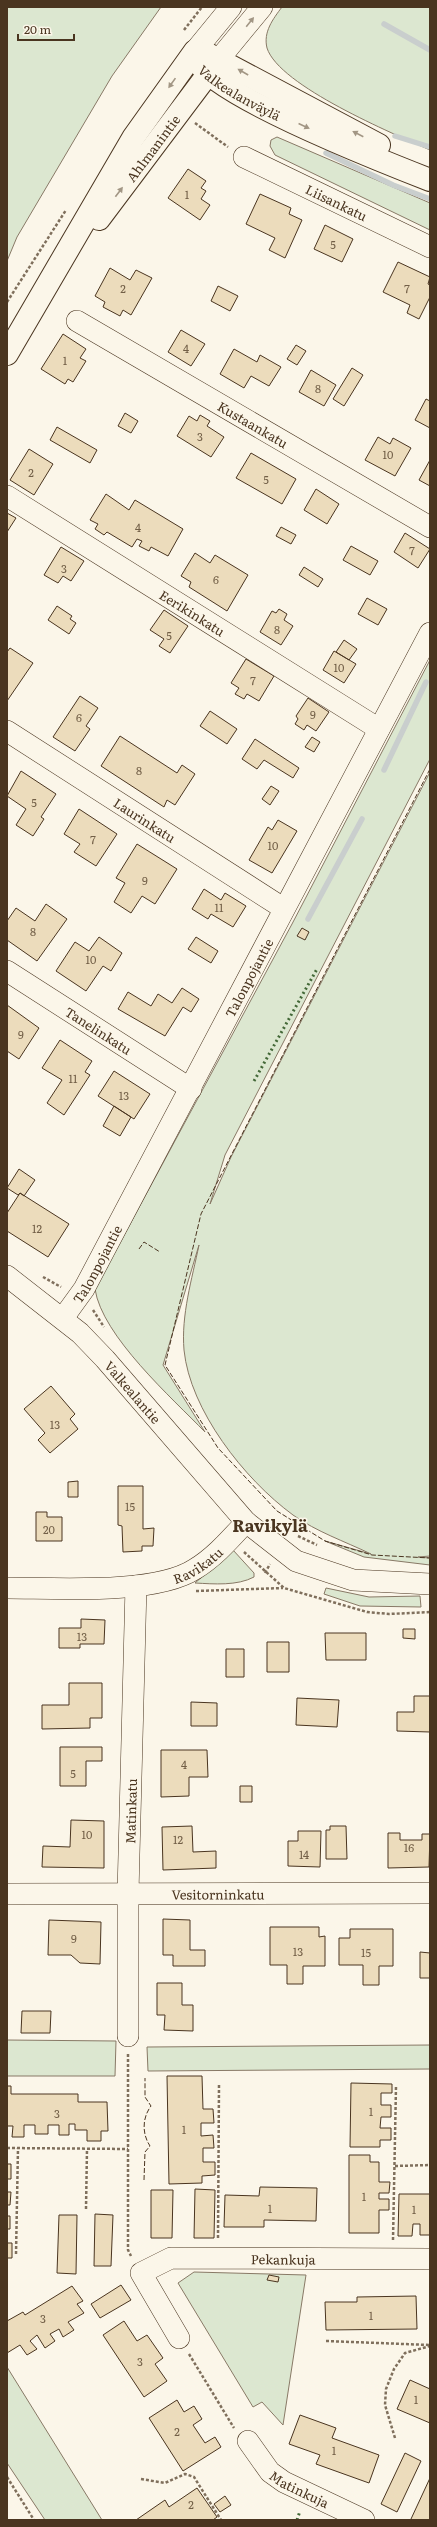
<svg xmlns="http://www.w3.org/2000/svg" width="437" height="2527" font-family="Literata,serif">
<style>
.green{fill:#dce7d0;stroke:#887966}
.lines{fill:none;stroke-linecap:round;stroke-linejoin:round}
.stream{stroke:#c9cecd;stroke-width:5.5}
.building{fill:#ecdcbc;stroke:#4a3520}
.minor-casing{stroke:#4a3520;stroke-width:22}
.major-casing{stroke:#4a3520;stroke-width:24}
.path{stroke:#7f6f5c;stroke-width:2.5;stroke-dasharray:3 2;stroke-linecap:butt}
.minor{stroke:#fbf6e9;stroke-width:21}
.major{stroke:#fbf6e9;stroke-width:22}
.hedge{stroke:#436837;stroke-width:3;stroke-dasharray:2 3;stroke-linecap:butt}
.fence{stroke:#4a3520;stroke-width:1;stroke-dasharray:5 2;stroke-linecap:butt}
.oneway{fill:#a29684}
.labels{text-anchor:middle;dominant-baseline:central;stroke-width:3;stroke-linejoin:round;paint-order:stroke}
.number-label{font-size:11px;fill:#725f47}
.street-label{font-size:13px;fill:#4a3520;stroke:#fbf6e9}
.district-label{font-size:17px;font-weight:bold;fill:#4a3520;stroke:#fbf6e9}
</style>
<rect width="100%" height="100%" fill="#fbf6e9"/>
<path class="green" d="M7,7H161L112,76L17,237L7,261Z
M282,7H430V150C394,134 279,86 267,48C263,32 273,19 282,7Z
M277,137L430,203V230L275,155L270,146L271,140Z
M430,660V759L225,1155L210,1204L231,1157L430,772V1556L418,1557L430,1558V1565L364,1557L325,1541L371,1554C344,1541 317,1532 293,1515C244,1479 190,1410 184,1350C181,1315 192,1279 199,1245L163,1365L205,1432C172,1398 102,1336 95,1289L292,924Z
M233,1550L254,1573V1577C237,1586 214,1584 195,1583Z
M326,1588L369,1597L420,1596L421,1607L360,1606L324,1594Z
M7,2040L116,2041L115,2076H7Z
M430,2045V2069L148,2071L147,2047Z
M194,2272L306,2275L283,2425L262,2402L253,2407L178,2283Z
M7,2367L102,2520H45L7,2463Z"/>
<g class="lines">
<path class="stream" d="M384,24L430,50
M395,136L430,147
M326,153L393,185L430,199
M384,770L426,682
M308,919L362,819"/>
</g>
<path class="building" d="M188,169L206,181L201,188L206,191L201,199L210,205L200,220L168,198Z
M260,194L291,208L289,214L302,220L285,258L269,250L275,238L246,224Z
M325,225L353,239L342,262L314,249Z
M398,262L430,277L428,284L430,285V297L419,319L407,313L410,305L383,292Z
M110,268L130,280L136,270L152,278L131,315L123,310L120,316L103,307L105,302L95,296Z
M218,286L238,296L230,311L211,301Z
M181,330L205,344L191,366L168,352Z
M63,334L86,349L80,358L86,361L73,382L68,379L65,384L41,369Z
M296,345L306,351L297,365L287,359Z
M234,349L257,362L260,355L281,367L269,386L251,376L244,388L220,374Z
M352,368L363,375L344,406L333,399Z
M311,370L336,385L324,406L299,392Z
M426,399L430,401V428L415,420Z
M125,413L138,421L131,433L118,426Z
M200,415L210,421L207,426L224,437L211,457L177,436L189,416L197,421Z
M57,427L97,450L90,463L50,440Z
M378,437L390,444L393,438L411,448L395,476L365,460Z
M29,449L53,464L34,495L10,480Z
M251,453L296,479L282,504L236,478Z
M430,460V486L419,480Z
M316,489L339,504L327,524L304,510Z
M106,494L129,510L135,500L183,529L168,556L151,547L149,551L139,546L142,541L137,539L132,547L107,532L104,535L95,529L98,524L90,520Z
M7,513L16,518L7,532Z
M281,527L296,535L291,544L276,536Z
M405,533L430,549L418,568L394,552Z
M351,546L378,561L370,575L343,560Z
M61,547L84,561L71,581L63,576L58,583L44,575Z
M195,553L210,563L215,555L248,575L227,611L189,587L191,582L181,576Z
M304,567L323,579L318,587L299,575Z
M367,598L387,609L378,625L358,614Z
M57,606L72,616L70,619L76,623L69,634L48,620Z
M279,609L287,614L284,620L293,626L281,645L260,632L272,611L276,613Z
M164,610L188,626L170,653L159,646L164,639L150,630Z
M344,640L357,649L349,660L336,652Z
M10,648L33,663L7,701V652Z
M334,651L356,664L344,683L323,670Z
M246,659L274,676L259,701L247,694L244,699L235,694L239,688L231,683Z
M80,696L98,708L86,726L90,729L75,751L53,737Z
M308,698L329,712L316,731L307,725L304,730L295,724L298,719L296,716Z
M210,711L237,729L227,744L200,726Z
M120,736L177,773L182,765L195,774L175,805L167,800L164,807L101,766Z
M312,737L320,742L314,752L305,747Z
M255,739L299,768L293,778L264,760L257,769L242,759Z
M21,771L56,794L41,817L44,819L33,836L16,825L26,809L7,796Z
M271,786L279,791L270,805L262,799Z
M79,809L117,834L96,866L74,852L80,844L64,834Z
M278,820L297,831L272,873L249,860L268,827L272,830Z
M137,844L177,869L155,904L142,896L131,913L114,902L125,883L116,878Z
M204,889L221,900L225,893L246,906L233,927L211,914L208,919L192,909Z
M46,904L67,919L37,961L7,940V921L16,908L35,921Z
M302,928L309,932L305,940L297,936Z
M99,937L122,953L111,971L103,966L86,991L56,971L75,942L89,951Z
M196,937L218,951L211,963L188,949Z
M182,988L199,999L191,1012L183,1007L165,1036L118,1009L128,992L151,1006L158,994L172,1003Z
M7,1005L39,1028L19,1059L7,1051Z
M60,1040L92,1061L85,1072L90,1075L64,1115L47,1103L62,1080L42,1068Z
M114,1071L150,1094L134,1119L98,1096Z
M114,1106L131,1117L120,1136L103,1126Z
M19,1169L35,1180L24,1196L20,1193L18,1195L7,1188Z
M20,1193L69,1224L48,1257L7,1231V1213Z
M51,1386L75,1414L70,1419L78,1429L50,1453L38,1440L45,1433L24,1409Z
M78,1481V1497H68V1482Z
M118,1486H143V1529L154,1528L153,1546H142V1551L123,1552L122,1526L118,1525Z
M36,1512H47V1517H62V1541H36Z
M81,1619L105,1620L104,1644H80V1648H59V1628H81Z
M403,1629H415V1639L403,1638Z
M325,1633H366V1660H326Z
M267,1642H289V1672H267Z
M226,1649H244V1677H226Z
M69,1683H102V1718H90V1728L42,1729V1705H69Z
M414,1696H430V1732L397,1731V1712H414Z
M297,1698L339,1700L337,1727L296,1725Z
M191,1702L217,1703V1726H191Z
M60,1747H102V1761H86V1786H60Z
M161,1750H207L208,1777H189V1796L161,1797Z
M240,1786H252V1802H240Z
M71,1820L104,1821V1868L42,1867L43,1846L70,1847Z
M192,1826L193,1852L216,1851V1868L163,1870L162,1827Z
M330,1826H346L347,1859H326V1830H330Z
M298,1831H321L320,1867L288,1866V1841H298Z
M388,1833H400V1840H422V1834H430L429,1867L388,1868Z
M163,1919L190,1920V1950H205V1966H173V1955H163Z
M49,1920L101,1922L100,1964L80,1963L71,1955H48Z
M270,1927H319V1937L325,1936V1966H303V1984H287V1965H270Z
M350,1929H393V1966H379V1985H363V1965H339V1938H350Z
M420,1952L430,1953V1978H420Z
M157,1983H182V2005H193V2031L164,2030L165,2015H157Z
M22,2011H51L50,2033H21Z
M167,2076H202L203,2109H213L214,2123H201V2136L213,2135L214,2148H203V2162H215V2175L202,2176V2183L169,2184Z
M351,2083L392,2084V2093H381V2105H391V2117H381L380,2128H391V2140H380V2147H350Z
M7,2086H11V2094H78V2102H107L108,2131H101V2141H87V2130H75V2124H69V2135H59V2125H48V2134H35V2125H24V2137H12L13,2126H7Z
M349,2155H370V2162H379V2182H390L389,2193H379V2199H389V2210H379V2233H349Z
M7,2164H11V2179H7Z
M260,2187L317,2188L316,2221L264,2220V2227H224L225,2195L259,2196Z
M195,2189L215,2190L214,2238H194Z
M151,2190H173L172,2238H151Z
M7,2192H11L10,2205H7Z
M399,2194H430V2235H420V2224H413L412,2236H398Z
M95,2214L113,2215L111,2266H94Z
M59,2215H77L76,2274L57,2273Z
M7,2216H10V2229H7Z
M7,2243H12V2258H7Z
M269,2275L279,2277L278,2282L267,2280Z
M121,2285L131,2300L100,2318L91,2304Z
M72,2286L83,2301L77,2304L84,2313L68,2322L74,2330L63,2337L59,2329L50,2334L55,2341L45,2348L37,2335L30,2341L37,2349L27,2355L20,2345L7,2353V2321L23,2312L25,2315Z
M416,2296L417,2329L326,2330L325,2302H357V2297Z
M124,2321L137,2341L147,2335L163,2358L155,2364L167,2381L144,2397L103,2335Z
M410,2380L430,2389V2423L397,2409Z
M177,2400L184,2412L194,2406L202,2419L193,2425L205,2443L215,2437L221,2447L183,2471L149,2418Z
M300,2415L336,2428L332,2438L379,2455L369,2483L316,2464L320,2455L289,2444Z
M405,2453L421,2461L397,2512L381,2504Z
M430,2478V2520H412L411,2519Z
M197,2488L217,2517L213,2520H136L165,2500L169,2507Z
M225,2496L231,2505L220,2512L214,2504Z"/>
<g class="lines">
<g class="minor-casing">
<g id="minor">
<path d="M195,51L231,7"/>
<path d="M220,58L262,7"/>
<path id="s1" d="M244,157L430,247"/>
<path id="s2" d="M77,321L430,527"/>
<path id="s3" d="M7,496L379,729"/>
<path id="s4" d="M7,731L283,908"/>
<path id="s5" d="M7,971L191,1089"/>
<path id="s6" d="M7,1276L80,1333L105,1359L246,1522L296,1561L353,1580L430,1584"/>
<path id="s7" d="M63,1318L84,1289L430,633"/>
<path id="s8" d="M7,1588C56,1588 155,1595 195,1569C215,1557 231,1538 246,1522"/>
<path id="s9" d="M7,1894L430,1893"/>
<path id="s10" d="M128,2036V1893L136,1586"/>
<path id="s11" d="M179,2338L141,2273L171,2258L430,2259"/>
<path id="s12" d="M248,2441L270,2472L284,2482L364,2520"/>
</g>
</g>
<g class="major-casing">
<g id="major">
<path d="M206,53L379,145"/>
<path id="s13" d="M199,63C216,96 389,164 430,180"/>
<path id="s14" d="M99,219L220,58"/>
<path d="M7,354L133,138L195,51"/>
</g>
</g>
<path class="path" d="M184,30L202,7
M195,123L228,147
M7,302L66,210
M43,1277L61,1287
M93,1310L104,1327
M298,1536L317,1545
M244,1552L284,1588L367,1612L389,1614L430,1612
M265,1573L270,1564
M196,1591L283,1588
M128,2054V2250L131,2256
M7,2148L128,2149
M395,2166L430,2165
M86,2209L87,2149
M218,2238L219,2085
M393,2240L396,2086
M16,2254L18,2148
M326,2341L430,2345
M189,2354L234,2428
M395,2438L385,2405L386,2389L394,2369L405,2353L430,2346
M7,2477L34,2520
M141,2479L165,2483L185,2474L194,2477L221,2520"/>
<use href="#minor" class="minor"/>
<use href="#major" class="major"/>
<path class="hedge" d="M254,1081L317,969
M297,2520L300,2511"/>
<path class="fence" d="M430,769L201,1214L165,1365L218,1448L277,1511L325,1541L372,1555L430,1558
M139,1249L144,1242L160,1252
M144,2180L145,2152L150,2146C142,2134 142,2118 151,2106L145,2097V2078"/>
</g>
<defs><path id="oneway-solid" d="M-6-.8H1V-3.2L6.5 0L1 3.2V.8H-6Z"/></defs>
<g class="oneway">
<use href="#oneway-solid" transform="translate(250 22) rotate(-51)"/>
<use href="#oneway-solid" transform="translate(243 72) rotate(-150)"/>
<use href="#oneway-solid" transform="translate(172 83) rotate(125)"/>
<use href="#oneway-solid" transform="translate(304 126) rotate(25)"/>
<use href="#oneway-solid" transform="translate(358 134) rotate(-153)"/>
<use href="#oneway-solid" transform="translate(119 192) rotate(-53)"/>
</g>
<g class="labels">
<g class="number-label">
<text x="187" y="194">1</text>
<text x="333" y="244">5</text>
<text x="123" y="288">2</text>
<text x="407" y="288">7</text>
<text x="186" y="348">4</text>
<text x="65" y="360">1</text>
<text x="318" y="388">8</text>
<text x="200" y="436">3</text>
<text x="388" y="454">10</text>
<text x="31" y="472">2</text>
<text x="266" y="479">5</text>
<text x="138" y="527">4</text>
<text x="412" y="550">7</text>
<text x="64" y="568">3</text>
<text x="216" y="579">6</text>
<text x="277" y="629">8</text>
<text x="169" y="635">5</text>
<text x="339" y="667">10</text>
<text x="253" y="680">7</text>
<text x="313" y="714">9</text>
<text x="79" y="717">6</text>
<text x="139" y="770">8</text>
<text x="34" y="802">5</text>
<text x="93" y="839">7</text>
<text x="273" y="845">10</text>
<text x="145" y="880">9</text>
<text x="219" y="907">11</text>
<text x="33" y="931">8</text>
<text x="91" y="959">10</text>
<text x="21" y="1034">9</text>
<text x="73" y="1078">11</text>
<text x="124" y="1095">13</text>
<text x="37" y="1228">12</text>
<text x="55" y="1424">13</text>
<text x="130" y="1506">15</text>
<text x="49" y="1529">20</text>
<text x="82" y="1636">13</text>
<text x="184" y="1764">4</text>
<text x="73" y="1773">5</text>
<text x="87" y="1834">10</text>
<text x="178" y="1839">12</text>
<text x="409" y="1847">16</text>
<text x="304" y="1854">14</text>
<text x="74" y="1938">9</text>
<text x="298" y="1951">13</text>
<text x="366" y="1952">15</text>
<text x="371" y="2111">1</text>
<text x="57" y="2113">3</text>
<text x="184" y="2129">1</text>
<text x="364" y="2196">1</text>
<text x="270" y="2208">1</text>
<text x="414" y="2209">1</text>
<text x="371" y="2315">1</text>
<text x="43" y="2318">3</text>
<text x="140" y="2361">3</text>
<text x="416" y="2399">1</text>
<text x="177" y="2431">2</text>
<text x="334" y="2450">1</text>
<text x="191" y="2504">2</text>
</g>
<g class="street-label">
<text stroke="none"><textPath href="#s13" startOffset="51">Valkealanväylä</textPath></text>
<text stroke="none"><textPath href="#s14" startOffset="89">Ahlmanintie</textPath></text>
<text stroke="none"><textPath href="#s1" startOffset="103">Liisankatu</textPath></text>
<text stroke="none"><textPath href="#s2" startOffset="204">Kustaankatu</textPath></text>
<text stroke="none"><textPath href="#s3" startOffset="219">Eerikinkatu</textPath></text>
<text stroke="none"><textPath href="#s4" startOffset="164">Laurinkatu</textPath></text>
<text stroke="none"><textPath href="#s7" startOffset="388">Talonpojantie</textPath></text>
<text stroke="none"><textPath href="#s5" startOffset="109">Tanelinkatu</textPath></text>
<text stroke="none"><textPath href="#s7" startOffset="64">Talonpojantie</textPath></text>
<text stroke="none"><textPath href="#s6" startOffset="172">Valkealantie</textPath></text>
<text stroke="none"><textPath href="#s8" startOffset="195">Ravikatu</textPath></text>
<text stroke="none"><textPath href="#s10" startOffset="225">Matinkatu</textPath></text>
<text stroke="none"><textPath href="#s9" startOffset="211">Vesitorninkatu</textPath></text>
<text stroke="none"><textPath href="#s11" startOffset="221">Pekankuja</textPath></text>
<text stroke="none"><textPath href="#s12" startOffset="72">Matinkuja</textPath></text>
</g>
<g class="district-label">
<text x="270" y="1524">Ravikylä</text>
</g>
</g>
<rect width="437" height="2527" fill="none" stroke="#4a3520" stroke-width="16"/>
<path d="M18 34v6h56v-6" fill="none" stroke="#4a3520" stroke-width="2"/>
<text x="24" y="34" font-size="12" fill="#4a3520" stroke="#fbf6e9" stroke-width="3" paint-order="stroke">20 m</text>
</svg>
